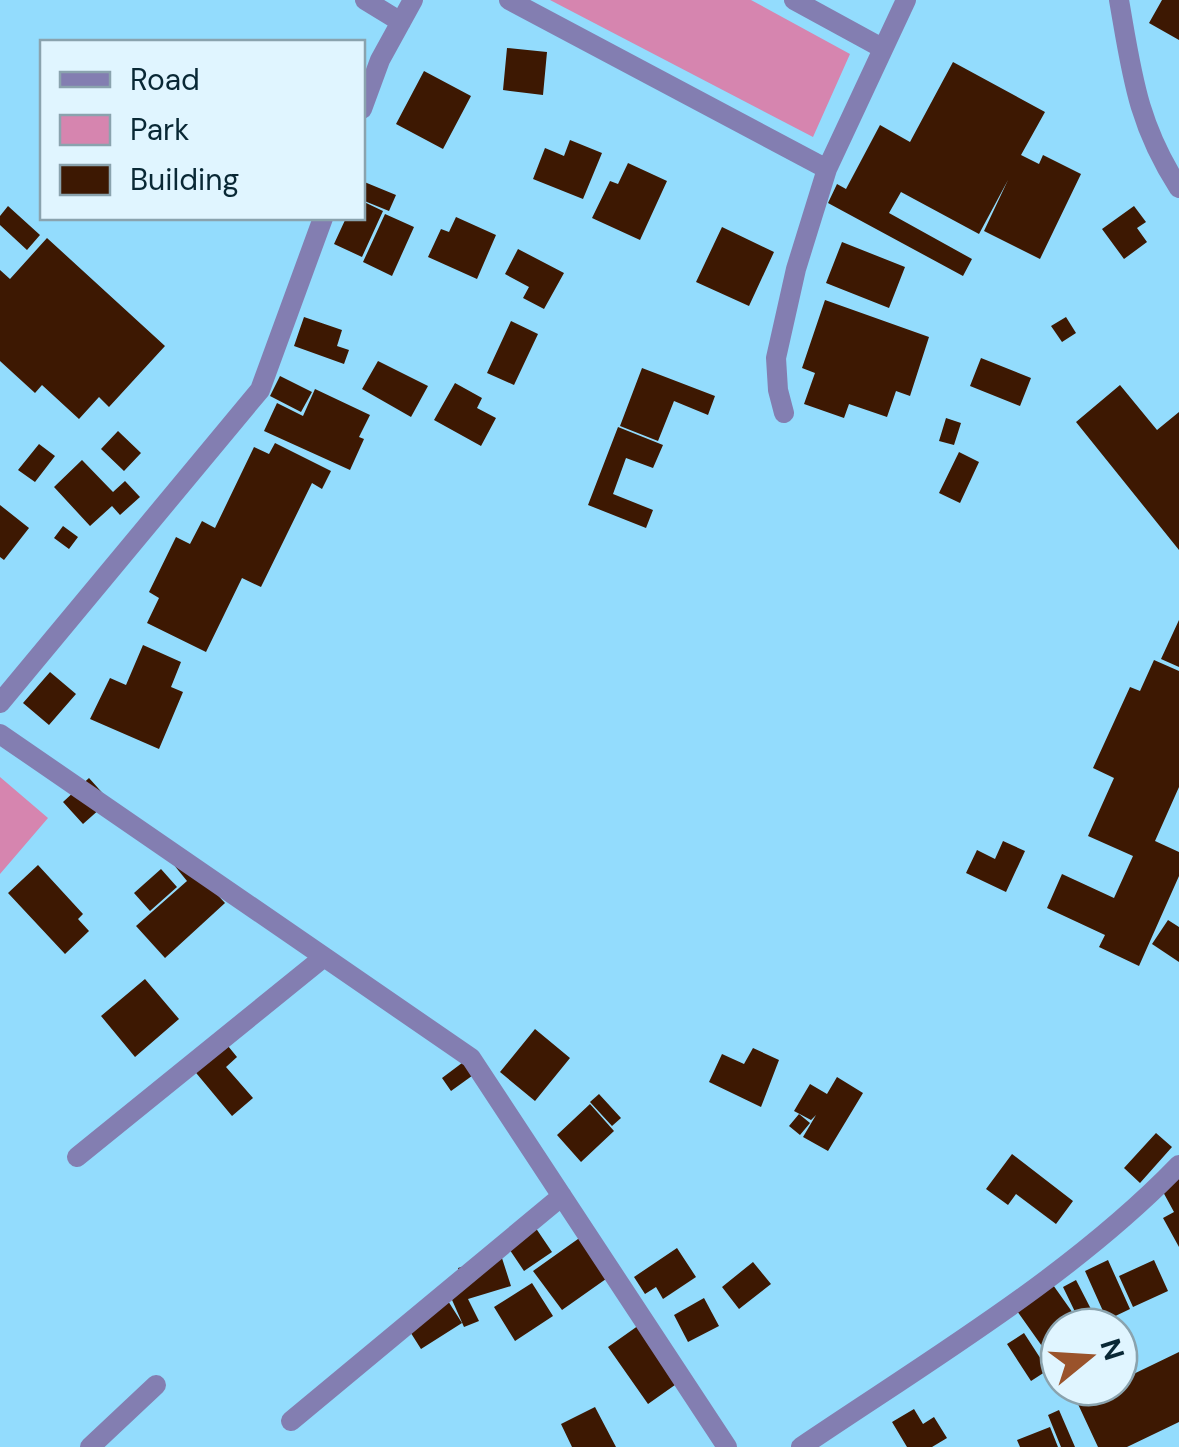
<svg xmlns="http://www.w3.org/2000/svg" width="1179" height="1447" font-family="'DM Sans',sans-serif">
<style>
.green{fill:#d685af}
.building{fill:#3d1802}
.lines{fill:none;stroke-linecap:round;stroke-linejoin:round}
.minor{stroke:#837eb1;stroke-width:20}
.tertiary{stroke:#837eb1;stroke-width:20}
</style>
<rect width="100%" height="100%" fill="#93dcfd"/>
<path class="green" d="M550,0H751L850,54L813,137Z
M0,777L48,818L0,874Z"/>
<path class="building" d="M1162,0H1179V40L1149,23Z
M507,48L547,52L543,95L503,90Z
M953,62L1045,112L1021,155L1039,164L1043,155L1081,174L1040,259L984,231L1008,180L979,234L901,192L889,213L972,259L963,276L828,203L837,184L846,189L880,125L910,142Z
M424,71L471,96L443,149L396,124Z
M570,140L602,153L583,199L533,179L545,148L564,156Z
M628,163L667,181L640,240L592,218L610,181L618,184Z
M362,181L396,195L389,211L362,200Z
M362,201L383,211L362,257L334,244L346,218H362Z
M8,206L40,235L27,250L0,225V216Z
M1134,206L1146,222L1137,228L1147,242L1124,259L1102,229Z
M385,214L414,227L392,276L363,262Z
M456,217L496,235L477,279L428,257L441,229L449,232Z
M722,227L774,252L749,306L696,282Z
M47,238L165,346L109,407L99,397L79,419L42,385L35,393L0,361V270L10,279Z
M842,242L905,267L889,308L826,283Z
M518,249L564,273L544,309L523,298L529,287L505,274Z
M825,300L929,337L910,396L896,391L887,417L849,404L844,418L804,404L815,373L802,368Z
M304,317L342,330L337,346L349,350L344,364L294,346Z
M1066,317L1076,333L1062,342L1051,326Z
M511,321L538,334L514,385L487,373Z
M981,358L1031,378L1020,406L970,386Z
M378,361L428,386L411,417L362,389Z
M642,368L715,396L708,415L674,401L658,441L620,426Z
M280,376L312,392L301,412L270,396Z
M455,383L482,398L477,408L496,418L481,446L434,420Z
M1120,385L1157,430L1179,412V550L1076,422Z
M315,389L370,415L359,437L364,439L350,470L264,431L277,403L303,416Z
M946,418L961,423L954,445L939,441Z
M618,427L663,445L653,468L626,458L613,494L653,510L646,528L588,505Z
M118,431L141,453L124,471L101,449Z
M275,443L331,471L322,489L312,483L261,587L242,578L206,652L147,623L159,598L149,592L176,537L190,544L202,521L215,528L254,447L269,454Z
M39,444L55,456L35,482L18,470Z
M959,452L979,462L960,503L939,493Z
M82,460L113,492L125,481L140,497L120,515L112,506L90,526L54,487Z
M0,505L29,528L4,560L0,557Z
M63,526L78,537L69,549L54,538Z
M1179,620V667L1161,659Z
M143,645L181,662L171,687L183,692L159,749L90,719L110,678L126,685Z
M1154,660L1179,671V787L1155,841L1179,852V876L1139,966L1099,947L1105,935L1047,908L1062,874L1114,898L1133,856L1088,836L1114,778L1093,768L1130,687L1140,691Z
M50,672L76,694L49,725L23,703Z
M89,778L116,808H101L83,824L63,802Z
M1003,841L1025,851L1006,892L966,873L977,850L995,859Z
M38,865L83,914L78,919L89,931L65,954L8,893Z
M174,865L196,872L225,903L165,958L136,926L187,881Z
M161,869L177,887L150,911L134,893Z
M1168,920L1179,927V962L1152,944Z
M145,979L179,1019L135,1057L101,1016Z
M535,1029L570,1058L535,1101L500,1072Z
M219,1035L237,1057L226,1067L253,1098L232,1116L187,1062Z
M753,1048L779,1060L761,1107L709,1082L722,1054L744,1064Z
M466,1060L476,1073L451,1091L442,1078Z
M837,1077L863,1093L828,1151L803,1137L816,1115L811,1120L794,1111L810,1084L827,1094Z
M599,1094L621,1118L612,1126L590,1102Z
M590,1104L614,1131L581,1162L557,1135Z
M799,1114L810,1123L800,1135L789,1126Z
M1156,1133L1172,1147L1140,1183L1124,1168Z
M1012,1154L1073,1201L1056,1224L1016,1194L1008,1205L986,1189Z
M1179,1166V1247L1163,1218L1174,1212L1156,1179Z
M529,1218L552,1252L524,1271L501,1237Z
M585,1234L613,1274L562,1310L533,1271Z
M677,1248L696,1277L663,1299L656,1287L645,1294L634,1277Z
M501,1255L511,1286L468,1299L479,1321L464,1327L445,1284L464,1288L458,1268Z
M1108,1260L1130,1309L1107,1320L1085,1271Z
M1154,1260L1168,1291L1133,1307L1119,1276Z
M753,1262L771,1284L739,1309L722,1287Z
M1046,1275L1080,1323L1075,1327H1059V1338L1044,1349L1010,1301Z
M1076,1280L1092,1311L1078,1318L1063,1287Z
M532,1283L553,1316L515,1341L494,1307Z
M443,1293L462,1323L421,1349L402,1319Z
M704,1298L719,1326L688,1342L674,1315Z
M642,1323L682,1380L648,1404L608,1347Z
M1024,1333L1048,1370L1031,1381L1007,1344Z
M1179,1352V1422L1127,1447H1098L1077,1402L1107,1387H1119V1381Z
M595,1407L616,1447H572L561,1424Z
M914,1409L923,1424L934,1417L947,1438L932,1447H907L892,1422Z
M1059,1410L1075,1447H1061L1048,1415Z
M1050,1427L1058,1447H1020L1017,1440Z"/>
<g class="lines">
<path class="minor" d="M365,0L401,22
M509,0L827,169
M794,0L882,48
M362,109L380,60L413,0
M784,413L778,390L776,358L796,269L827,169L906,0
M0,703L260,390L323,218
M0,734L471,1058L727,1447
M77,1157L324,957
M291,1421L562,1196
M90,1447L156,1385
M801,1447C928,1361 1073,1275 1179,1165"/>
<path class="tertiary" d="M1119,0C1132,74 1137,123 1179,188"/>
</g>
<rect x="40" y="40" width="325" height="180" fill="#e0f5ff" stroke="#8aa3ae" stroke-width="2.5"/>
<rect x="60" y="72" width="50" height="15" fill="#837eb1" stroke="#8aa3ae" stroke-width="2.5"/>
<text x="130" y="90" font-size="30" fill="#092835">Road</text>
<rect x="60" y="115" width="50" height="30" fill="#d685af" stroke="#8aa3ae" stroke-width="2.5"/>
<text x="130" y="140" font-size="30" fill="#092835">Park</text>
<rect x="60" y="165" width="50" height="30" fill="#3d1802" stroke="#8aa3ae" stroke-width="2.5"/>
<text x="130" y="190" font-size="30" fill="#092835">Building</text>
<g transform="translate(1089 1357) rotate(72)"><circle r="48" fill="#e0f5ff" stroke="#8aa3ae" stroke-width="2.5"/>
<path d="M0-8L18 38L0 25L-18 38Z" fill="#9a532b"/>
<text y="-15" font-size="28" font-weight="bold" text-anchor="middle" fill="#092835">N</text>
</g>
</svg>
